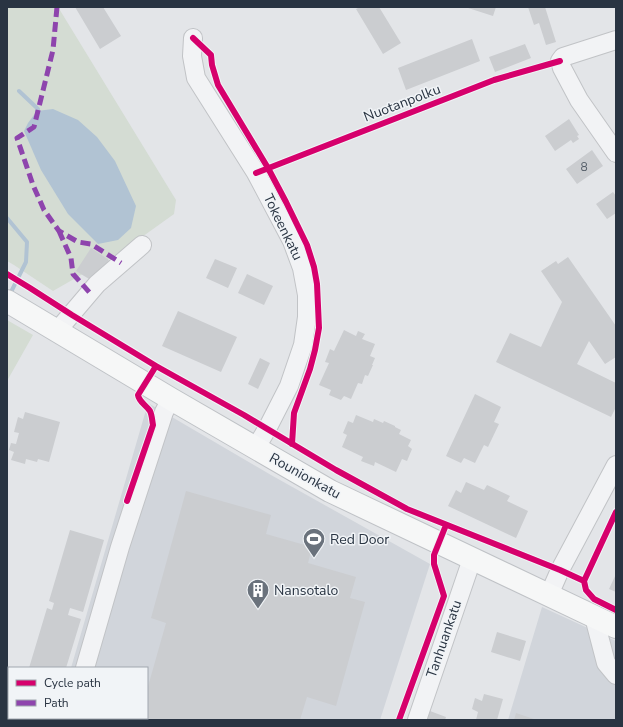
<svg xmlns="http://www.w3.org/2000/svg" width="623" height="727" font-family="'Nunito Sans',sans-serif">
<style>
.built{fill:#d1d5db}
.green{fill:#d4dcd3}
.water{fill:#b1c3d3}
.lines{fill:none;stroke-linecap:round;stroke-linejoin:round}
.stream{stroke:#b1c3d3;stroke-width:4}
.building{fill:#cbcdd0}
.minor-casing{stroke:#c1c3c6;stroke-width:20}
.major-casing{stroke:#bfc2c6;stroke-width:24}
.minor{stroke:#f2f3f5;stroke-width:18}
.major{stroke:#f6f7f7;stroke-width:22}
.quiet{stroke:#8e44ad;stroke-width:5;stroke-dasharray:10 5;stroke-linecap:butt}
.cycleway-casing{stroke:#f1f4f7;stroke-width:8}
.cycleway{stroke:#d6006c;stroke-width:6}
.labels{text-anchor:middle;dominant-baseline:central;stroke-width:3;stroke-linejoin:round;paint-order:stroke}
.number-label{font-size:12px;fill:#525b66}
.street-label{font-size:14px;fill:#293442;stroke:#f1f4f7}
.poi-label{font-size:14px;fill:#293442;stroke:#f1f4f7;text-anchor:start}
</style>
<rect width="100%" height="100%" fill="#e3e5e8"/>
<path class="built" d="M148,403L271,475L430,564L380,720H12L13,718H147V668H71Z
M542,607L616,641V720H508Z"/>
<path class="green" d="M7,7H58L176,200L174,214L121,252L53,291L14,265L7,261Z
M7,320L33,335L7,381Z"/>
<path class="water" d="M53,109L78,120L97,137L115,161L136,206L131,228L118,240L98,244L68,214L41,170L24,131L28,123L37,111Z"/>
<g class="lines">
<path class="stream" d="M19,91L38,109L37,111
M7,218L27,242L26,262L9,296"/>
</g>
<path class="building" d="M75,7H103L121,36L100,49Z
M360,7H379L401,43L383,54L356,9Z
M465,7H496L493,16Z
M528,7H545L556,42L546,45L539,23L534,25Z
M472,39L480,61L406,90L398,68Z
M525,44L531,58L495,72L489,57Z
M569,119L579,135L577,136L579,139L573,143L571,140L555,151L545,136Z
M592,150L603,166L577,184L566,169Z
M613,192L616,196V213L607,219L596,204Z
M91,248L109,260L94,282L76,271Z
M568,257L616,326V357L605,364L589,341L577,364L616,383V407L611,417L496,362L510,333L541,347L562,302L541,271L556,261L558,264Z
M215,259L237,268L228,288L206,278Z
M247,274L273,286L264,305L238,293Z
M178,311L237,337L221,372L162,346Z
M344,330L356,336L358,331L365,334L362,339L375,344L370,356L375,358L372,365H373L368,376L365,375L362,384L358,383L351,399L344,396L341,400L329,395L331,390L319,385L329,363L325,362L330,349L334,351Z
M260,358L270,363L258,389L248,384Z
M475,394L501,407L494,422L499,424L488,447L484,445L475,463L464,458L461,463L446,456Z
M25,412L60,422L49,462L38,459L37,462L26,459L25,464L11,460L14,452L9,450L11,443L16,444L19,433L14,432L18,417L23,419Z
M356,415L373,422L374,419L383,423L384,421L395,426V427L401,430L399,434L411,440L408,446L412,449L407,461L402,459L396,472L375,462L374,466L361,461L363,457L342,447L347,435L343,433L348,421L353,423Z
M466,482L484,490L487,485L510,496L507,501L528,511L516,538L448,506L456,490L461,493Z
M186,491L271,515L266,534L312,547L308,563L356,577L350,598L365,602L336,706L307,697L300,720H139V718H147V690L166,623L151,618Z
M70,530L104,540L83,612L70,608L68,615L81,619L66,668H29L47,608L52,610L54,603L49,601Z
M616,574V592L609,589Z
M497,632L526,641L520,661L491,652Z
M484,694L503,699L497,720H476L478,712L472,709L475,698L482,701Z
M430,711L446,717L445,720H427Z
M516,713L537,720H514Z"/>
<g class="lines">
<g class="minor-casing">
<path id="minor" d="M193,38L192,56L196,78L256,173L292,241L302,268L307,295V317L303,345L289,386L267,429L255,449
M616,40L563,57L560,61L562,68L579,100L616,153
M57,331L97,284L142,245
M549,595L560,570L616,465
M594,617L606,663L616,675
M85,668L120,547L164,412L171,399
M113,718L115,720
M69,720L70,718
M417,720L472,559"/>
</g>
<g class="major-casing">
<path id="major" d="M7,301L171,399L330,491L616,627"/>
</g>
<use href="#minor" class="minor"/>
<use href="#major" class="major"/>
<path class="quiet" d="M57,7L53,50L34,127L17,138L33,185L44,210L59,231L78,242L91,244L121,263
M59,231L71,258L73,274L90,293"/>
<g class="cycleway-casing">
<path id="cycleway" d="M193,38L211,55L212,65L218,85L268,168L286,202L307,245L314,267L317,284L319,328L315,350L310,369L294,413L292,444
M256,173L494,80L560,61
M7,274L30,288L72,315L156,366L244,415L336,470L407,509L560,570L584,581L586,590L594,599L616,610
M127,501L153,425C152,420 152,415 150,411C146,405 139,402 138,395L156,366
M584,581L616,512
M399,720L444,596L434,564V555L446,525"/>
</g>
<use href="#cycleway" class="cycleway"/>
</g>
<defs>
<g id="stadium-pin" transform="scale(1.15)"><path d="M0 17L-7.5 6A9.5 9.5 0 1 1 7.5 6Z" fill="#6a727c" stroke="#f1f4f7"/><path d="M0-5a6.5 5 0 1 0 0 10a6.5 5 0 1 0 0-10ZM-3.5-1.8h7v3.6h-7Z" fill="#fff"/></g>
<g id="building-pin" transform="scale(1.15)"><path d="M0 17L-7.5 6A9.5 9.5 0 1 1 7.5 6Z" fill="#6a727c" stroke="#f1f4f7"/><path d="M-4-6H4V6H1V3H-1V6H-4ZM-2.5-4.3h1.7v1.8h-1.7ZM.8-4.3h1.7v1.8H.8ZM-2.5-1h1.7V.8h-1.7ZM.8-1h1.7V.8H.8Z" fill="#fff"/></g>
</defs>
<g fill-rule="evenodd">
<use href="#stadium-pin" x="314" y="539"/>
<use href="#building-pin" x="258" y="590"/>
</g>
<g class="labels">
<g class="number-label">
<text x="584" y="167">8</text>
</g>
<g class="street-label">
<text transform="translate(402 103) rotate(-21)">Nuotanpolku</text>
<text transform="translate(283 227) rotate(64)">Tokeenkatu</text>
<text transform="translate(305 476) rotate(29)">Rounionkatu</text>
<text transform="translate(444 639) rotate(-71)">Tanhuankatu</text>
</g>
<g class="poi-label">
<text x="330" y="539">Red Door</text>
<text x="274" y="590">Nansotalo</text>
</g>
</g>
<rect width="623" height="727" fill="none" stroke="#293442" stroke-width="16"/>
<rect x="8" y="667" width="140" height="52" fill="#f1f4f7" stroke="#a1a7af"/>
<rect x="16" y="680" width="20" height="6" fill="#d6006c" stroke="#a1a7af"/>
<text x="44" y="687" font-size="12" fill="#293442">Cycle path</text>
<rect x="16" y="700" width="20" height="6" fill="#8e44ad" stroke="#a1a7af"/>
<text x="44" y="707" font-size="12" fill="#293442">Path</text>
</svg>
